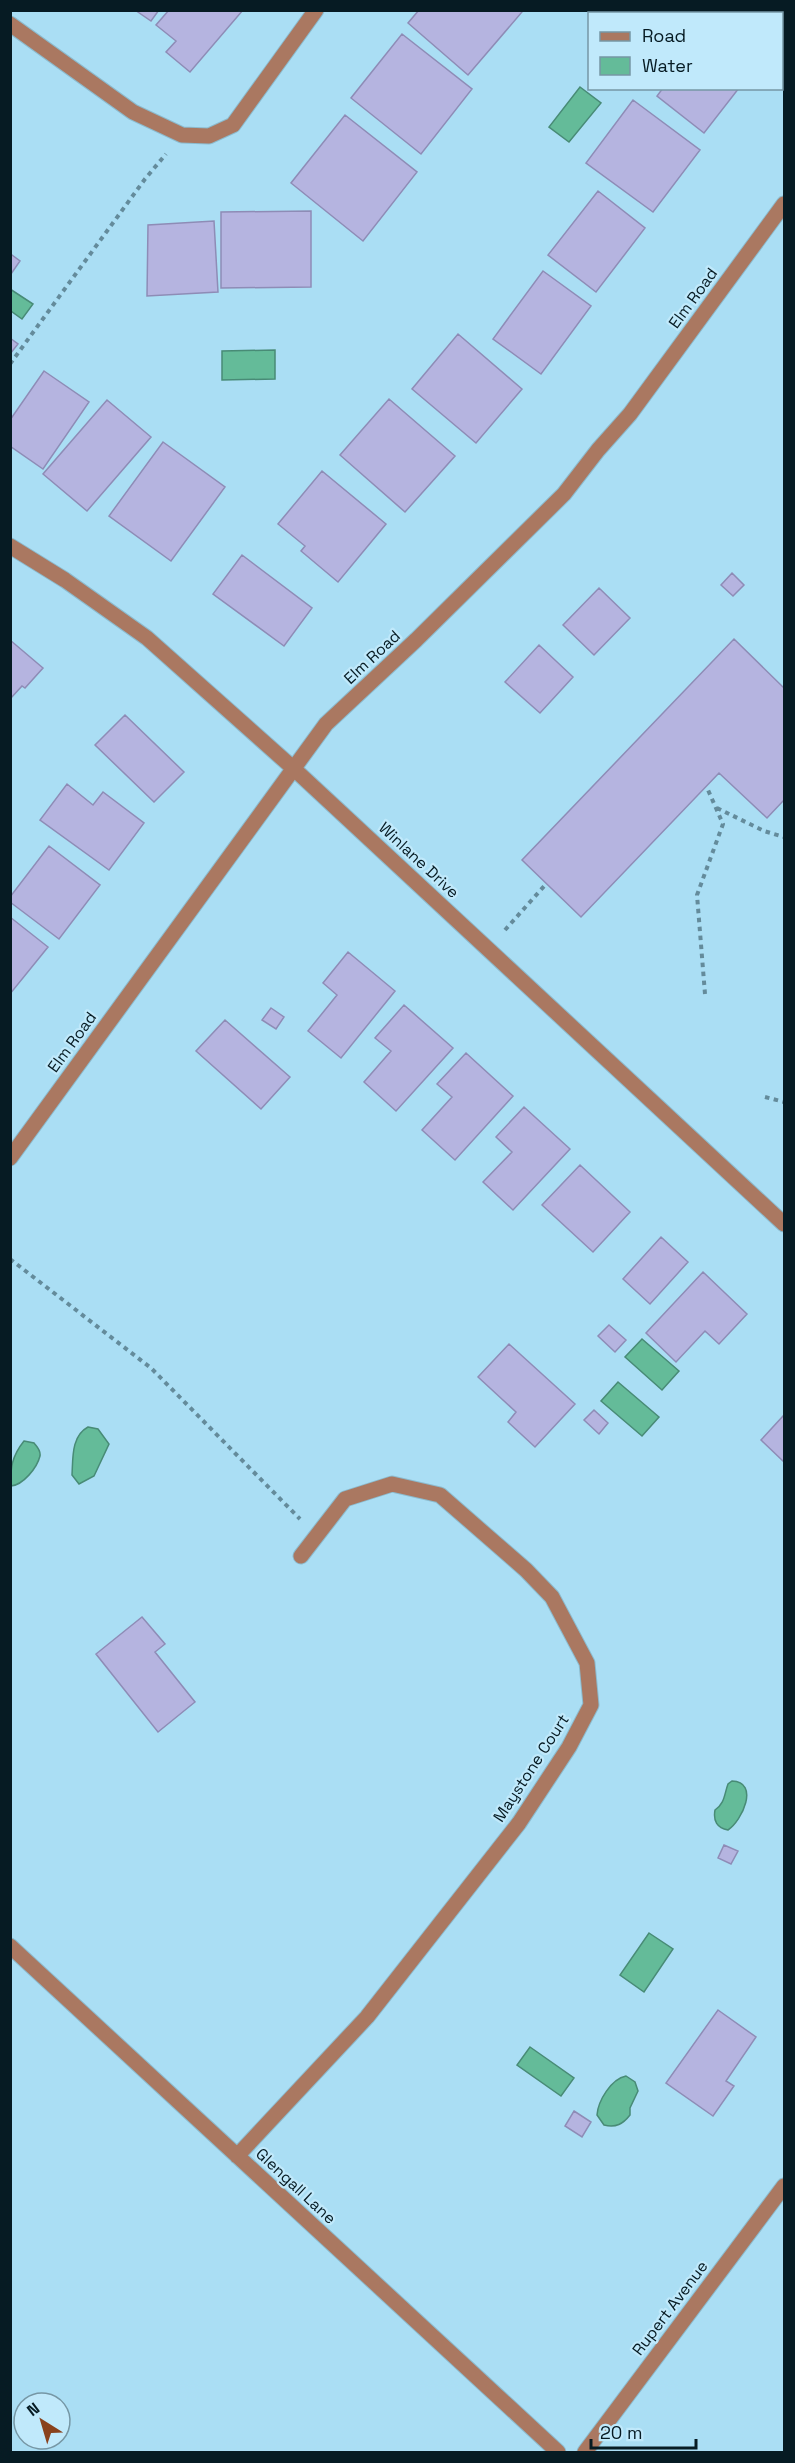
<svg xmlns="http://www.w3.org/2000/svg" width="795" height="2463" font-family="'Space Grotesk',sans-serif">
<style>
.water{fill:#64bb99;stroke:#488b76;stroke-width:1.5}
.building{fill:#b5b4e0;stroke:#8e8cb6;stroke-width:1.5}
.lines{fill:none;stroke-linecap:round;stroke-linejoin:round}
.street-casing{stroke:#8cbbce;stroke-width:17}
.path{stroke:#648b9b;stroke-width:4;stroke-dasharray:4.5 4.5;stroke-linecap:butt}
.street{stroke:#aa7861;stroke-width:15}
.labels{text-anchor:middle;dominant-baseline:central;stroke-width:4.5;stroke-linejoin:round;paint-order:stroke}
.street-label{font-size:16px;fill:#061b23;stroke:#c0e9fb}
</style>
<rect width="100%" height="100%" fill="#aadef4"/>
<path class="water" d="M580,87L601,103L569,142L549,127Z
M10,289L33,304L22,319L11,311Z
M275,350V379L222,380V351Z
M642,1339L679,1371L662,1390L625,1357Z
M618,1382L659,1417L642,1436L601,1401Z
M88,1427L98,1429L109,1444L94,1476L79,1484L72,1475C73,1459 71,1436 88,1427Z
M24,1441L34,1443C37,1447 41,1450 40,1456C37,1468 23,1485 11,1486C10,1468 12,1456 24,1441Z
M732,1781C760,1782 742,1821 728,1830C717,1828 713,1821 715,1810C725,1803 724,1795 728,1784Z
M649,1933L673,1949L644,1992L620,1975Z
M530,2047L574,2078L561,2096L517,2065Z
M626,2076L635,2082L638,2091L630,2108V2115C623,2124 616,2128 604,2125L597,2115C598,2101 611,2079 626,2076Z"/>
<path class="building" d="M135,10H159L151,21Z
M169,10H243L190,72L166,52L176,41L156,25Z
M419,10H521L522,12L468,75L408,23Z
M710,10H784L782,14H708Z
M402,34L472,89L421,154L351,98Z
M663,88H739L704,133L657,96Z
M633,100L700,150L653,212L586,163Z
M345,115L417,172L363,241L291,183Z
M598,191L645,228L596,292L548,255Z
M311,211V287L221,288V212Z
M214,221L218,292L147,296L148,225Z
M12,255L20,261L11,274L10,257Z
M543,271L591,306L541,374L493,339Z
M458,334L522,389L476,443L412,389Z
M10,338L18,344L10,354Z
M44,371L89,402L43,469L10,446V420Z
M389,399L455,456L405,512L340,455Z
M107,400L151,437L87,511L43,474Z
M163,442L225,487L171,561L109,516Z
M322,471L386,524L338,582L301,551L305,546L278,524Z
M242,555L312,608L284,646L213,594Z
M732,573L744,585L733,596L721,585Z
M599,588L630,618L594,655L563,625Z
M734,639L784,688V800L767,818L719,773L581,917L522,860Z
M10,640L43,668L25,688L22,686L10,699Z
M539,645L573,677L540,713L505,682Z
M125,715L184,772L154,802L95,745Z
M67,784L93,805L103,792L144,823L109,870L40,820Z
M49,846L100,885L59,939L10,902V897Z
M10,917L48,947L10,994Z
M348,952L395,991L341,1058L308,1031L337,995L323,983Z
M404,1005L453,1048L396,1111L364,1082L391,1051L375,1038Z
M271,1008L284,1017L276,1029L262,1020Z
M225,1020L290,1077L261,1109L196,1051Z
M466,1053L513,1096L455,1160L422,1130L452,1097L437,1084Z
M524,1107L570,1149L513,1210L483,1182L512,1152L496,1137Z
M580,1165L630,1212L593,1252L542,1205Z
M661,1237L688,1262L650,1304L623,1279Z
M703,1272L747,1314L719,1344L705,1331L676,1362L646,1333Z
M609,1325L626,1340L615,1352L598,1336Z
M509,1344L575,1404L535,1447L508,1422L516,1412L478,1377Z
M594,1410L608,1423L599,1434L584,1420Z
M784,1415V1462L761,1440Z
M142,1617L165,1644L155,1652L195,1702L158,1732L96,1654Z
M724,1845L738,1851L731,1864L718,1858Z
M718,2010L756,2037L726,2081L734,2086L713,2116L666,2083Z
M574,2111L591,2122L582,2137L565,2126Z"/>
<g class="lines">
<g class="street-casing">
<path id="street" d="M10,24L133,112L182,135L209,136L233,125L316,10
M10,546L65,580L147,638L293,768L784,1224
M10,1158L326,724L416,640L564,494L598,450L630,414L784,204
M10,1946L558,2452
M237,2156L367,2017L519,1823L569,1747L591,1705L587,1663L552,1597L526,1570L440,1495L392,1484L345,1499L301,1556
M585,2452L784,2186"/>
</g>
<path class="path" d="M10,364L145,179L166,154
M717,808L764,831L784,837
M505,930L546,884
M705,994L697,895L723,824L708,790
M765,1097L784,1102
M10,1259L151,1368L300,1519"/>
<use href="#street" class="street"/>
</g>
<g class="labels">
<g class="street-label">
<text transform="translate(693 298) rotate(-54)">Elm Road</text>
<text transform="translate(372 657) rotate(-43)">Elm Road</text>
<text transform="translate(419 860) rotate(43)">Winlane Drive</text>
<text transform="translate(72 1042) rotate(-54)">Elm Road</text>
<text transform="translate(531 1768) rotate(-57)">Maystone Court</text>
<text transform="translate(296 2186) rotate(43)">Glengall Lane</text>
<text transform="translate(670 2308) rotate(-53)">Rupert Avenue</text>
</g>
</g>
<rect width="795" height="2463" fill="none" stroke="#061b23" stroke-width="24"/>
<rect x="588" y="12" width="195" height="78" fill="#c0e9fb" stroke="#7697a5" stroke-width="1.5"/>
<rect x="600" y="32" width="30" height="9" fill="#aa7861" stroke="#7697a5" stroke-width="1.5"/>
<text x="642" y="42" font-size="18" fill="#061b23">Road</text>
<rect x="600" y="57" width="30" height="18" fill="#64bb99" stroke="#7697a5" stroke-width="1.5"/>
<text x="642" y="72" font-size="18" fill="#061b23">Water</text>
<g transform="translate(42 2421) rotate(323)"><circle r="28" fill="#c0e9fb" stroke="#7697a5" stroke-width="1.5"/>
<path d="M0-4.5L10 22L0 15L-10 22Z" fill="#89421d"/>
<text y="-9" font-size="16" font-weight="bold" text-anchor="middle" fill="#061b23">N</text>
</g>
<path d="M591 2439v9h105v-9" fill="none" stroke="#061b23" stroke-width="3"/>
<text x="600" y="2439" font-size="18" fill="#061b23" stroke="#c0e9fb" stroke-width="4.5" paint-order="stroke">20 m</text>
</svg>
